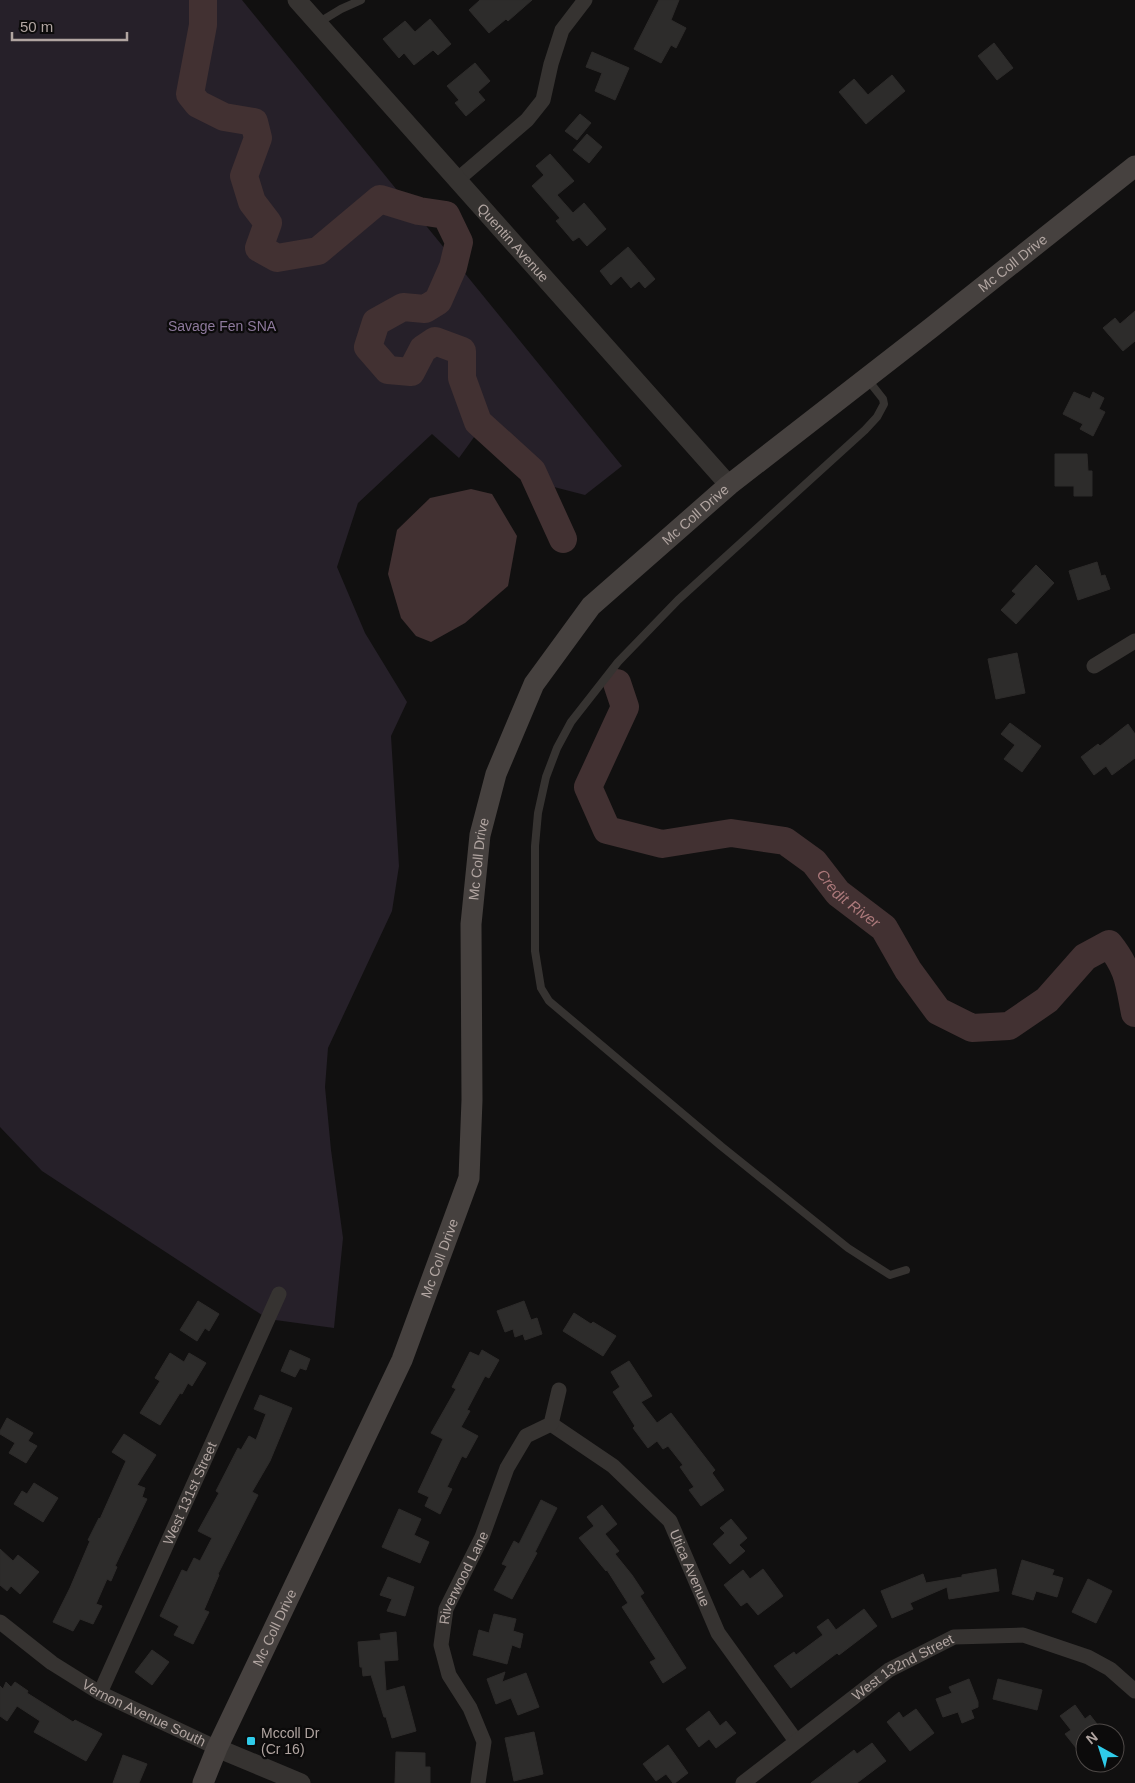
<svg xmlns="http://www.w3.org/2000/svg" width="1135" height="1783" font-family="Arial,sans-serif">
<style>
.green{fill:#262029}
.water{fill:#423132}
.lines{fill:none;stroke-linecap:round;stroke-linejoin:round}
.river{stroke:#423132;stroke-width:28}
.building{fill:#2d2c2b;stroke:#2d2b2a}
.service{stroke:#363331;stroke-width:8}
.minor{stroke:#363331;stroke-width:15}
.tertiary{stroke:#363331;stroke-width:19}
.secondary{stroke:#46413f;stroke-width:21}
.poi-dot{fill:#2fccea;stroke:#0c0b0b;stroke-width:2}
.labels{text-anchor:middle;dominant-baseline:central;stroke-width:4.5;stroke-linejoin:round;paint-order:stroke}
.street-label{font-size:14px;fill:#b1a5a1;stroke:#0c0b0b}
.park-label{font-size:14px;fill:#8d799c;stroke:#0c0b0b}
.poi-label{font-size:14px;fill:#b1a5a1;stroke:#0c0b0b;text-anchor:start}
.water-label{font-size:15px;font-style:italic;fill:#ac797b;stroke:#0c0b0b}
</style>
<rect width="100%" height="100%" fill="#111010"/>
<path class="green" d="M0,0H242L622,466L585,495L523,479L520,455L477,433L459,458L432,434L358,503L337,567L365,633L407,702L391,736L399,866L392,911L328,1048L325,1087L331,1150L343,1238L334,1328L268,1319L42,1171L0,1127Z"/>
<path class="water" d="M471,489L492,494L517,536L508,586L465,623L431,642L416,636L401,618L388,574L397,530L430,498Z"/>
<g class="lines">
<g class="river">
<path d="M203,0V25L190,94L198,104L224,117L254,122L258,138L244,176L252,202L268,223L259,248L277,258L318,251L380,199L419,211L446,215L459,242L453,267L438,301L425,309L403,307L376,322L368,347L388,370L411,372L423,349L435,341L462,351V378L478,422L532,471L563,539"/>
<path id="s1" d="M617,683L625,707L588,787L607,830L662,844L731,833L785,841L814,862L838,893L884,928L908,970L938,1011L972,1028L1009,1026L1047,1000L1085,957L1109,944C1129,969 1129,983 1135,1013"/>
</g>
</g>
<path class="building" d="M480,0H532L508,21L506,19L489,33L469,10Z
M659,0H679L671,20L686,28L676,48L671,45L661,63L634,49Z
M430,19L451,44L438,55L433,50L414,65L404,53L399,58L383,39L405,21L415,32Z
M994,43L1013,68L997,80L978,56Z
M592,52L629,68L615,100L595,91L602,73L586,67Z
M475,63L490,81L478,92L485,100L466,116L455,103L459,100L447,86Z
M892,75L905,91L866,124L839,92L854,79L868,95Z
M580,114L591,123L577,140L565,131Z
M587,134L602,147L589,163L573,150Z
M550,154L574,181L557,195L573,213L584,203L606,229L587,246L579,237L573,241L556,221L560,218L532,186L544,175L536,166Z
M628,247L655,279L645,288L639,281L631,288L621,276L611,285L600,271Z
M1135,311V341L1123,351L1103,328L1115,318L1120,324Z
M1074,392L1090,399L1093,392L1104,398L1099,409L1105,412L1093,436L1080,429L1083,424L1063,414Z
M1055,454H1087L1088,471H1092V496H1074V486H1055Z
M1097,562L1101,576L1105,575L1110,589L1078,600L1069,571Z
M1036,565L1054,583L1016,624L1001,610L1016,594L1012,591Z
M1017,653L1025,693L996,699L988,659Z
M1010,723L1041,746L1022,772L1004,759L1015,745L1001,734Z
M1128,724L1135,734V758L1112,775L1106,766L1094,775L1081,757L1098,744L1100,746Z
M198,1301L219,1314L209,1331L205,1328L197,1341L180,1330Z
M524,1301L531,1320L537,1318L542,1334L525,1340L523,1334L515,1337L513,1329L505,1332L497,1311Z
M574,1313L591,1324L593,1322L616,1336L603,1356L563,1331Z
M290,1350L310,1359L306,1370L300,1368L295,1377L281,1371Z
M482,1350L499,1360L489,1378L485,1376L467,1410L470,1411L461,1427L478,1436L466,1458L462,1456L447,1487L452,1489L440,1514L425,1506L429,1497L418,1492L443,1439L431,1433L456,1389L452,1387L470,1352L479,1356Z
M170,1353L184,1362L189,1353L206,1363L192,1386L188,1383L182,1394L180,1393L160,1425L140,1413L160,1381L155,1378Z
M629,1361L652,1396L641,1402L657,1423L671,1413L715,1470L712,1473L724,1490L701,1506L689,1490L694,1487L680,1467L683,1465L668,1446L663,1449L657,1441L648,1448L633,1428L635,1426L613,1392L620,1387L611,1372Z
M260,1395L292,1408L270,1461L252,1492L258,1495L218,1574L219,1575L204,1610L209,1612L193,1644L174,1635L179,1626L160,1616L182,1570L187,1572L194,1558L200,1561L212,1538L198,1531L219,1493L216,1491L238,1448L241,1450L249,1436L256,1440L266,1414L254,1409Z
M7,1418L33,1433L28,1441L37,1446L26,1463L9,1453L15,1443L0,1434V1431Z
M124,1434L156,1455L137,1485L145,1488L142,1497L147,1499L115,1566L117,1567L111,1581L107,1579L96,1604L102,1606L93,1624L80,1619L73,1631L53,1622L70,1588L90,1541L88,1540L99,1518L100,1519L126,1461L112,1452Z
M34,1483L58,1498L43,1522L14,1504L22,1491L27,1494Z
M541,1500L557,1508L535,1552L537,1553L512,1599L494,1590L507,1566L502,1564L514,1541L519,1544Z
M602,1505L617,1524L605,1534L619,1551L615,1554L632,1575L644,1593L640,1596L686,1668L663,1683L650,1662L656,1659L622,1607L628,1603L607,1570L606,1571L579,1538L594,1526L587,1517Z
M399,1509L421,1519L414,1535L429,1542L420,1563L382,1547Z
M731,1519L747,1538L739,1545L745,1551L730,1564L713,1544L725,1533L720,1528Z
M0,1549L13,1561L18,1555L39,1572L20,1594L11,1586L7,1591L0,1585Z
M1022,1560L1054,1570L1052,1575L1063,1578L1057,1597L1036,1591L1033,1600L1012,1594Z
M763,1569L783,1596L758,1615L747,1602L741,1606L724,1585L743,1570L750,1579Z
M996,1569L999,1591L949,1599L947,1587L910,1603L913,1609L892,1618L881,1591L923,1574L926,1583L962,1577V1575Z
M388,1577L414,1587L405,1616L387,1611L392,1599L380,1595Z
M1088,1579L1112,1591L1096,1623L1072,1612Z
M864,1609L877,1626L839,1655L837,1653L791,1688L774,1666L794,1652L796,1655L823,1635L817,1627L828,1619L836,1630Z
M494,1614L516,1619L513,1631L523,1634L520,1648L512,1645L507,1664L473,1655L479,1630L489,1633Z
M396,1632L398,1660L384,1661L386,1691L404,1686L416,1731L392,1738L386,1717H384L371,1675L363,1676L362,1667H360L358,1642L381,1640L380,1634Z
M152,1650L169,1662L152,1685L135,1672Z
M505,1672L502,1682L526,1673L539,1707L518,1715L511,1698L496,1704L487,1679Z
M969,1679L978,1702V1707L971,1710L974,1718L962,1723L958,1712L943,1717L936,1699L952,1693L949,1687Z
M998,1679L1042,1690L1037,1710L993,1699Z
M6,1682L11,1687L15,1682L28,1691L27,1693L73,1722L75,1720L102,1734L86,1761L34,1732L40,1721L17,1706L7,1721L0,1716V1686L3,1689Z
M1075,1705L1085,1719L1090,1715L1104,1733H1085V1743L1077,1749L1065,1734L1071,1730L1060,1716Z
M916,1709L934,1733L910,1751L887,1722L899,1712L903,1718Z
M709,1711L720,1726L726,1721L736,1733L716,1748L709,1739L699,1747L686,1729Z
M534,1732L543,1774L514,1781L505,1738Z
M872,1743L886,1761L857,1783H811L854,1750L857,1754Z
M668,1745L688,1773L675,1783H673L666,1774L656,1781L643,1764Z
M396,1752L425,1753V1767H430V1783H395Z
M123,1755L147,1764L139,1783H113Z"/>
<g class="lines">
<path class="service" d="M318,23L341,9L361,0
M868,380L883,399L884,404L877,417L865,430L678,600L618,662L571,722L557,748L546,777L538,813L535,846V951L541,988L549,1001L721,1146L848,1248L890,1275L906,1270"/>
<g class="minor">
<path d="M457,180L527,120L543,100L551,64L562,30L585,0"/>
<path d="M1094,666L1135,641"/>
<path id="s2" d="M551,1424L613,1466L670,1521L718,1633L796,1741"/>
<path id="s3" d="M0,1622L52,1663L100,1693L217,1748"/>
<path id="s4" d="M100,1693L279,1294"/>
<path id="s5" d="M478,1783L484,1742L470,1708L449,1675L441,1645L446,1609L482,1537L507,1468L526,1436L551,1424L559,1390"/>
<path id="s6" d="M743,1783L889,1670L954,1637L1023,1635L1088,1657L1110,1669L1135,1691"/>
</g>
<g class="tertiary">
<path id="s7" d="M297,0L729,485"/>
<path d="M217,1748L301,1783"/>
</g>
<path class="secondary" id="s8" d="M203,1783L217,1748L402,1360L469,1178L472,1100L471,924L480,835L496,774L534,684L591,606L729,485L931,328L1135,166"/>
</g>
<rect class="poi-dot" x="246" y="1736" width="10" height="10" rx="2.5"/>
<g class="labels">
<g class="street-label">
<text stroke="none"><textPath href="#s7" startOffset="325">Quentin Avenue</textPath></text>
<text stroke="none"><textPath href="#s8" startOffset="1806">Mc Coll Drive</textPath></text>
<text stroke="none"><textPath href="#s8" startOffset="1401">Mc Coll Drive</textPath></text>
<text stroke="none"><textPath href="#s8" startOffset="981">Mc Coll Drive</textPath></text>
<text stroke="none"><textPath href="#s8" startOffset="576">Mc Coll Drive</textPath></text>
<text stroke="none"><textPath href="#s4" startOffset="219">West 131st Street</textPath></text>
<text stroke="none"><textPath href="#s2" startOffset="205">Utica Avenue</textPath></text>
<text stroke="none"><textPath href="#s5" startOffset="220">Riverwood Lane</textPath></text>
<text stroke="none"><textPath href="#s8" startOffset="171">Mc Coll Drive</textPath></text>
<text stroke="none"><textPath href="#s6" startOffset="198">West 132nd Street</textPath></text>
<text stroke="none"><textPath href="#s3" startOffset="171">Vernon Avenue South</textPath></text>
</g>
<g class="park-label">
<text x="222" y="326">Savage Fen SNA</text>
</g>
<g class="poi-label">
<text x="261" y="1733">Mccoll Dr<tspan x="261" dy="16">(Cr 16)</tspan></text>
</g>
<g class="water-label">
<text stroke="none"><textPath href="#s1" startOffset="428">Credit River</textPath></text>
</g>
</g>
<g transform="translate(1100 1748) rotate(321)"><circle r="24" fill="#0c0b0b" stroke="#4e4947"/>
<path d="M0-4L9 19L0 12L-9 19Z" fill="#2fccea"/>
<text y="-8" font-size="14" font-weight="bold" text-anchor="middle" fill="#b1a5a1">N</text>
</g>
<path d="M12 32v8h115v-8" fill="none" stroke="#b1a5a1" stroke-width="2.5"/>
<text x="20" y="32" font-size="15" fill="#b1a5a1" stroke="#0c0b0b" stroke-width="4" paint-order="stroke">50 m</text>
</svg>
